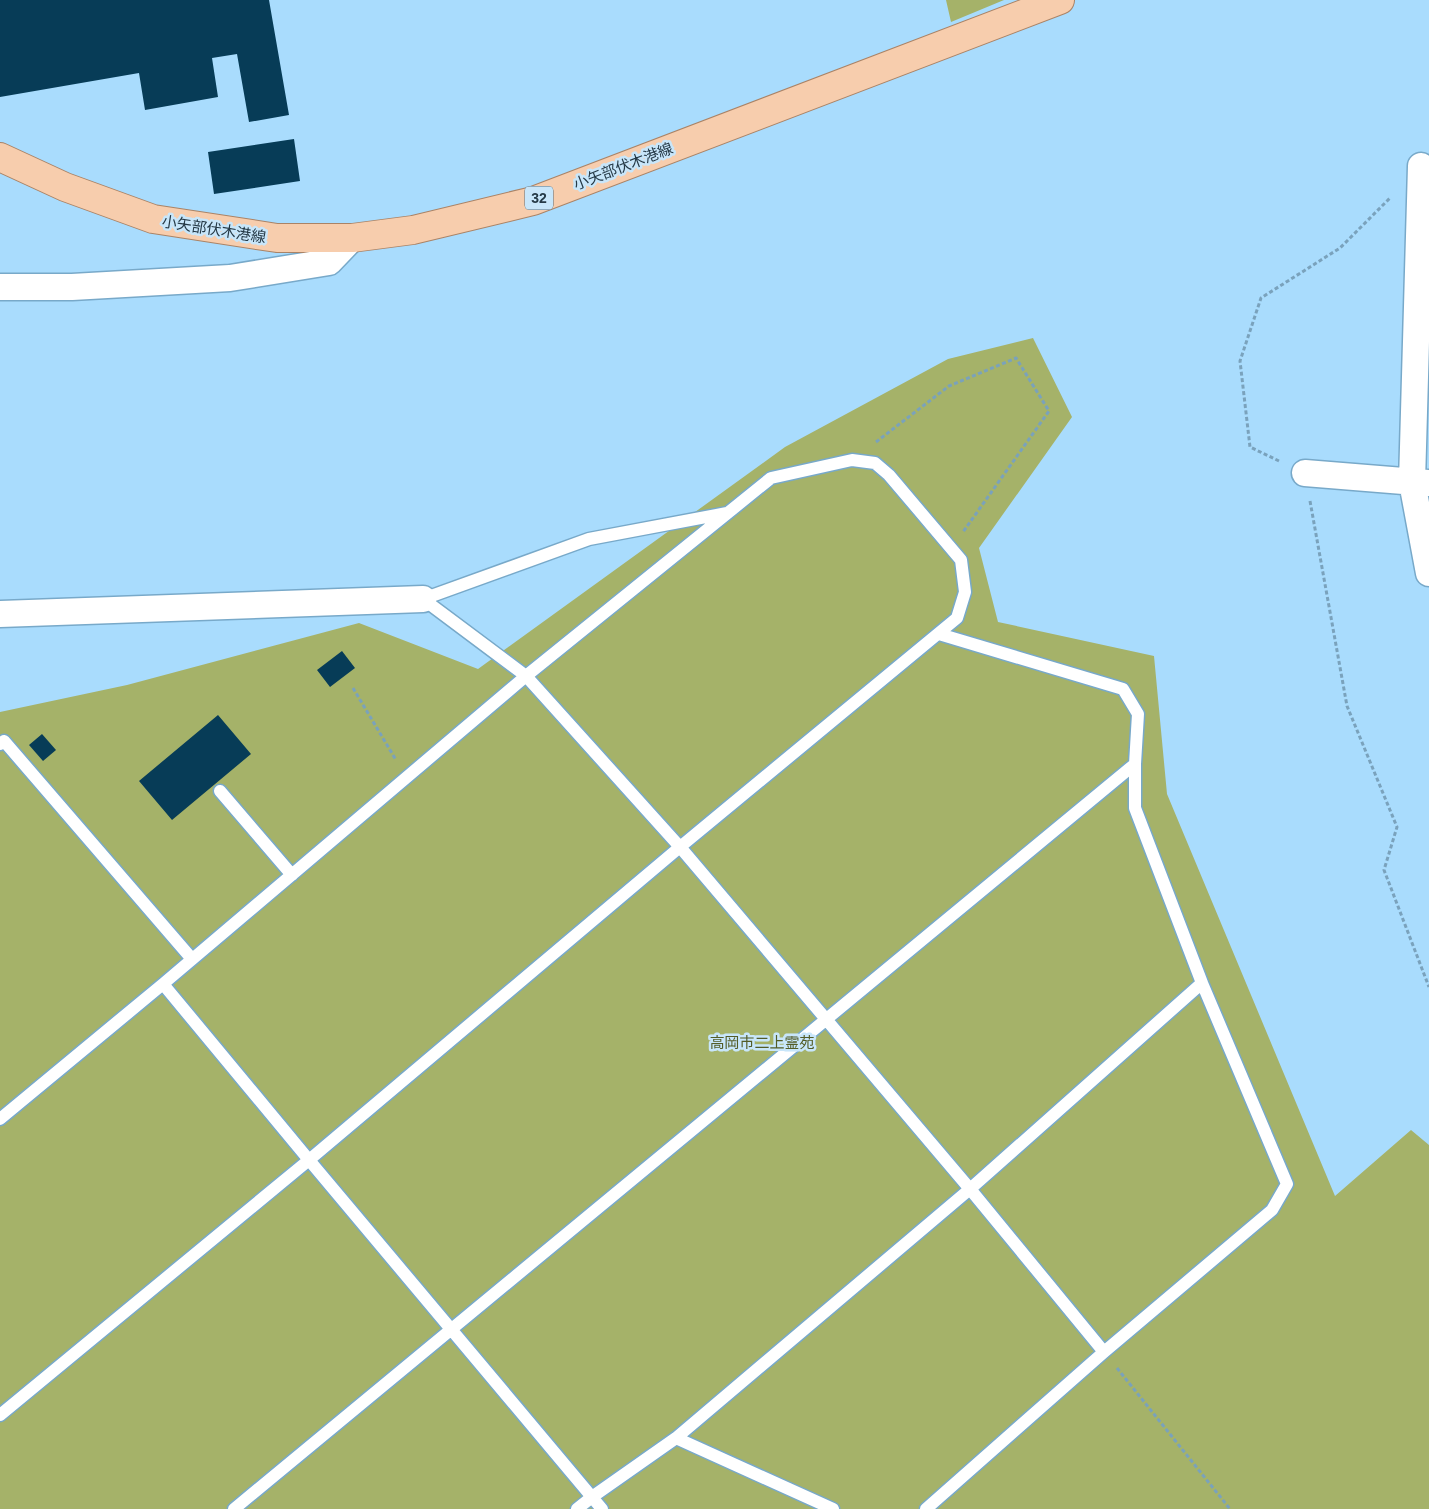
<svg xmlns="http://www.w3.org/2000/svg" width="1429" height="1509" font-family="Arial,'Noto Sans JP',sans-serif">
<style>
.green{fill:#a5b269}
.building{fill:#073c57}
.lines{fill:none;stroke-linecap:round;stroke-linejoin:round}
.lane-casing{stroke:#78a9c9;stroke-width:15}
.street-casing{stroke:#78a9c9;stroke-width:29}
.primary-casing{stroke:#aa8366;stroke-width:30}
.path{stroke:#7aa2bc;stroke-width:3;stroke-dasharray:4 2.5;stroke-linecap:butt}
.lane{stroke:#fff;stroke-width:12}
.street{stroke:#fff;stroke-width:26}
.primary{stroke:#f7cdad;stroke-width:28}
.labels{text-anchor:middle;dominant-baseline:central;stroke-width:5;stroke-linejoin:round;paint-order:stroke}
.shield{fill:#c8e6fa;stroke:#566d7c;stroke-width:1}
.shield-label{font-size:14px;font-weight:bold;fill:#253946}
.street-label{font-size:15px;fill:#253946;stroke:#c8e6fa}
.park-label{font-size:15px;fill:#535c27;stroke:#c8e6fa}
</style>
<rect width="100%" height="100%" fill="#a9dcfd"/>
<path class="green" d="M946,0H1004L951,22Z
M1033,338L1072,417L979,548L998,622L1154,656L1167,794L1335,1196L1411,1130L1429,1145V1509H0V712L127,685L359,623L478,669L785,447L948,359Z"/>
<path class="building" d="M0,0H269L289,115L249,122L237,54L212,58L218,97L145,110L139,73L0,97Z
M294,139L300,181L214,194L208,152Z
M342,651L355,668L330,687L317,670Z
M218,715L251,754L172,820L139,781Z
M42,734L56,750L43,761L29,745Z"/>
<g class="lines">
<g class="lane-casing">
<path id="lane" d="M423,599L526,676L680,847L970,1189L1104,1352
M423,599L589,539L727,513
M0,744L4,741L192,959
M220,791L292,875
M163,984L309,1160L602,1509
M0,1119L163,984L526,676L771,478L852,460L875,463L889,475L961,560L965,592L957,618L680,847L309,1160L0,1415
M676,1438L833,1509
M234,1509L1135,764
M577,1509L592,1497L676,1438L970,1189L1202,983
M926,1509L1104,1352L1272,1210L1287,1184L1202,983L1135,808V764L1138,714L1123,689L939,634"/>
</g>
<g class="street-casing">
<path id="street" d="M1421,166L1412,482L1429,573
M0,287H72L230,278L329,262L352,238
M1305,473L1428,483
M0,614L423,599"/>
</g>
<g class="primary-casing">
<path id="primary" d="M0,157L65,187L153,219L277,238H352L413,230L533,201L1060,0"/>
</g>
<path class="path" d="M876,442L949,386L1016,358L1049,411L963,532
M1279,461L1250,447L1240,361L1261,298L1340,248L1391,197
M1310,501L1347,706L1397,827L1384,870L1429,987
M353,688L396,760
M1117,1368L1230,1509"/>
<use href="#lane" class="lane"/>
<use href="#street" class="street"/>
<use href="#primary" class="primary"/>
</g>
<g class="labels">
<rect class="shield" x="525" y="186.5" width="28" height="23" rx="4"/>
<g class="shield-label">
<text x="539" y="198">32</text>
</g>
<g class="street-label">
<text transform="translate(623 166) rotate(-21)">小矢部伏木港線</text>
<text transform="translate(214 229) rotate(9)">小矢部伏木港線</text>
</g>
<g class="park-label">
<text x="762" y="1042">高岡市二上霊苑</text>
</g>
</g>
</svg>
